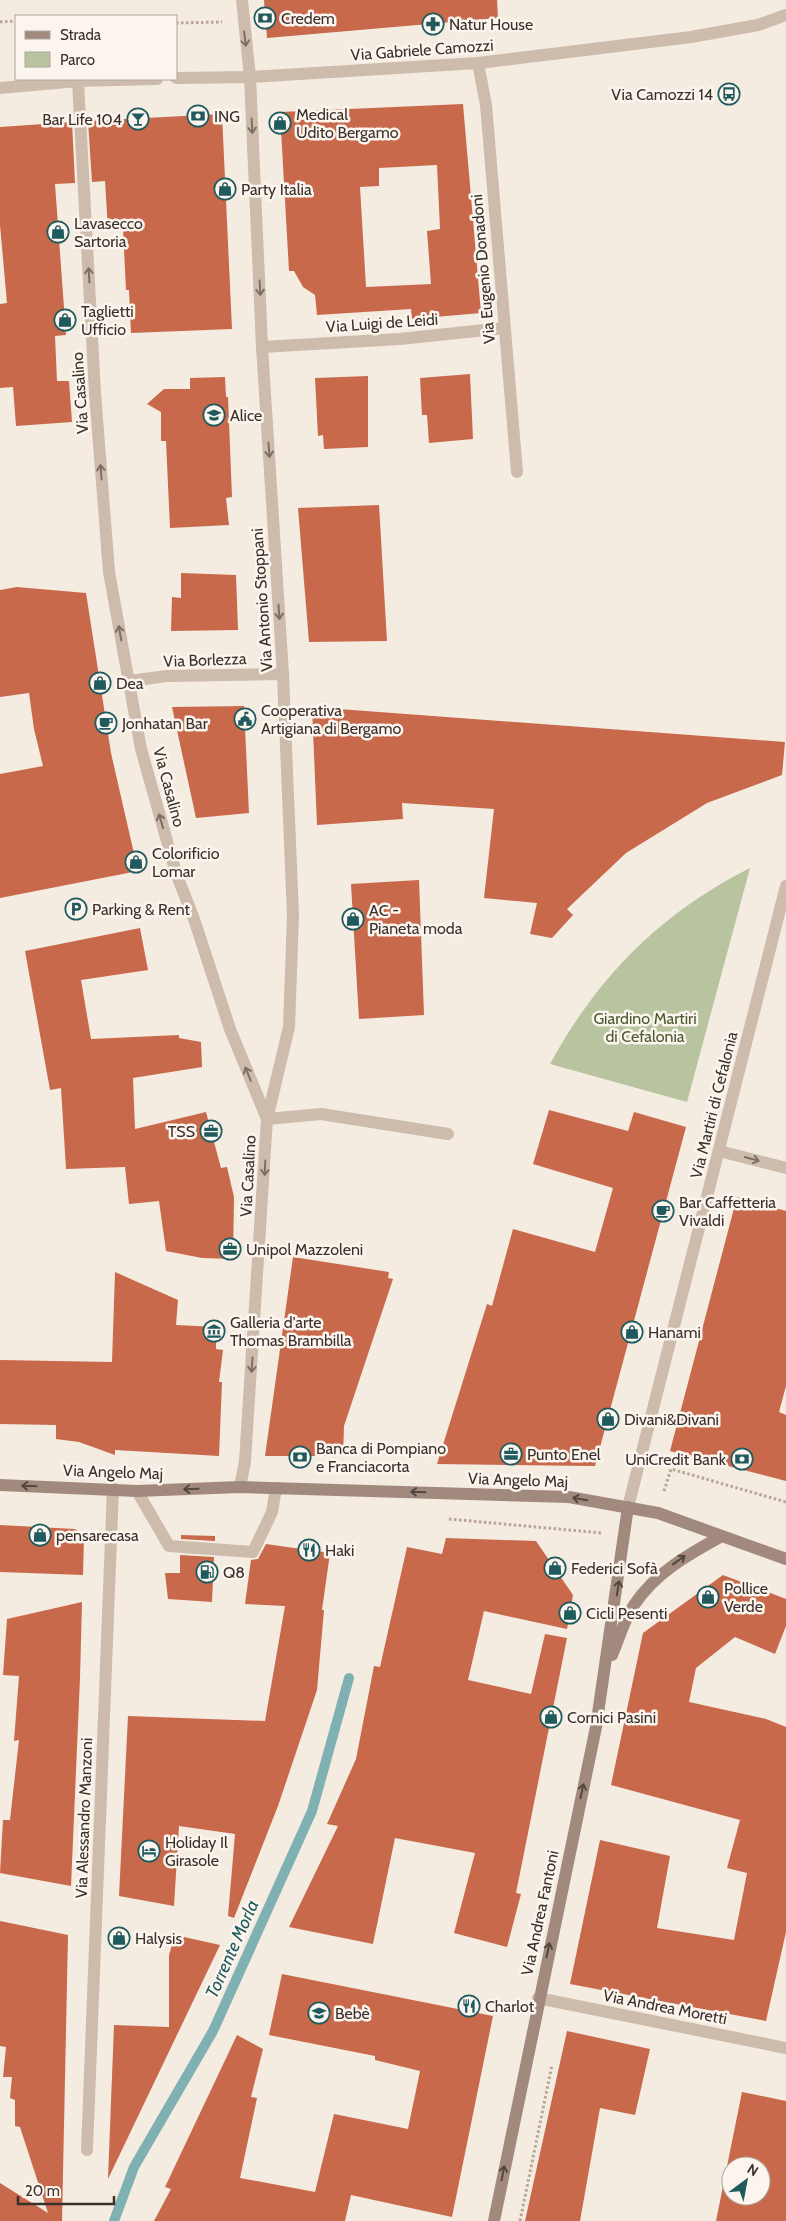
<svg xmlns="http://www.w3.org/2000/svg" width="786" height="2221" font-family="Cabin,sans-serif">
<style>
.green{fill:#b8c4a0}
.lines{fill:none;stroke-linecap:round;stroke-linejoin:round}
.stream{stroke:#7fb0b2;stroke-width:10}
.building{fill:#c8694b;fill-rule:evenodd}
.path{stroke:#b9a596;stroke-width:3;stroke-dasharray:2.5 2.5;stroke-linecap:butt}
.service{stroke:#cdbbac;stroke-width:12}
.minor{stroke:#cdbbac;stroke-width:12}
.secondary{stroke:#a18a7d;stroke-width:12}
.oneway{stroke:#7d6f65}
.oneway2{stroke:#544640}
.labels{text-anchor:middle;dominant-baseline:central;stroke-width:5;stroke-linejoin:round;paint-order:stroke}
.poi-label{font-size:16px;fill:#3b302b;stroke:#fbf5ee;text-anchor:start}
.street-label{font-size:16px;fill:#3b302b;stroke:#fbf5ee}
.park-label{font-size:16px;fill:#4a5a2e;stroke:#fbf5ee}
.water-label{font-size:18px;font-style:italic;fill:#1f5a5e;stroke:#fbf5ee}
</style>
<rect width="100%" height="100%" fill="#f4ebe1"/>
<path class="green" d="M750,868L687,1102L550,1064C598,976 661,913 750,868Z"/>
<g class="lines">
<path class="stream" d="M114,2221L134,2167L213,2031L312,1811L349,1678"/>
</g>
<path class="building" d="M264,0H497L498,18L267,38Z
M463,104L481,313L412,319L411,309L317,315L315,295L303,287L294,271H289L280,112ZM437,165L440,229L427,231L431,284L366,287L360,187L379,186V168Z
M222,114L232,329L131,333L129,290H126L123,229H108L105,181L92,182L88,121Z
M72,122L75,183L55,184L66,335L55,336L57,381H69L72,422L16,426L13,387L0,388V304L7,303L0,225V127Z
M470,374L473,439L429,443L427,415H422L420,378Z
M368,376V447L324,449L323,435L318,436L315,378Z
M225,377L226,397H228L232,497L226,498L229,525L170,528L166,441H161V412L147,404L164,389H190V378Z
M379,505L387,641L309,642L298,508Z
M181,573L236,575L238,630L171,631L172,597L181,598Z
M17,587L86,593L111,753L138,871L0,898V774L43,766L34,729L29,693L0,697V590Z
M244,706L249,813L196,818L172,707Z
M312,707L785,742L782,775L707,803L626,853L567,909L573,915L552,938L530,934L537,903L484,898L494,809L402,803L403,819L317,825Z
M419,880L424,1015L359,1019L351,884Z
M140,928L148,970L81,980L91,1039L179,1035V1038L201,1042L202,1067L133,1078L135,1129L206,1112L221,1168L227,1167L234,1197L233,1259L202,1258L166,1251L159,1201L129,1204L125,1167L66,1169L61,1088L50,1090L25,951Z
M549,1110L628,1131L634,1112L686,1127L595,1466L437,1464L487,1304L492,1306L513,1229L595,1252L613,1188L533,1164Z
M737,1197L786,1211V1386L779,1412L786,1415V1481L670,1451Z
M293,1257L389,1272L388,1278L393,1279L344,1426L343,1456H265Z
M115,1272L178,1300L176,1325L216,1327V1349L223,1350L219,1382H222L219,1456L115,1450V1455L79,1442L56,1439V1425L0,1424V1360L112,1362Z
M0,1525L75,1529L84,1536L83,1575L0,1572Z
M181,1535L215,1536V1541L181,1539Z
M446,1538L536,1541L573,1595L567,1629L484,1611L468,1680L531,1694L545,1634L567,1638L516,1893L521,1894L507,1947L454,1933L475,1853L395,1838L373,1944L289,1927L338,1826L327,1824L356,1759L374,1666L380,1667L407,1547L442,1554Z
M266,1544L330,1553L322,1610H324L317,1690L278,1806L234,1918L228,1916L235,1834L179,1826L174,1906L119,1896L128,1716L265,1721L285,1606L245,1604L251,1560L258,1559Z
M180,1555L214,1557L212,1602L168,1599L165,1573H180Z
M723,1575L786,1599V1626L775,1654L735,1637L696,1668L689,1702L766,1719L786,1727V1932L766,2021L570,1984L600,1840L670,1856L657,1928L734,1940L747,1873L727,1868L740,1820L611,1785L643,1633Z
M82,1602L80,1678L71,1886L0,1873L3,1820H10L19,1740L14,1741L19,1676L3,1675L7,1619Z
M0,1921L68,1935L62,2221H0V2183L48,2213L20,2127L15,2126V2100L10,2098L12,2077H3L6,2047L0,2046Z
M175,1935L220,1945L108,2179L114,2025L169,2027V1955Z
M282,1974L493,2016L452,2217L351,2195L345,2221H154L171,2189L165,2187L237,2035L263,2049L251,2097L257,2098L240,2178L315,2192L334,2114L408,2129L420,2071L375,2060V2056L269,2035Z
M567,2031L650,2049L635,2115L600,2108L580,2221H525Z
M742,2092L786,2101V2221H716ZM731,2166H761V2196H731Z"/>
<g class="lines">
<path class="path" d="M0,22L16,21
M176,23L222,22
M664,1491L671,1469L786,1502
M449,1519L602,1533
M520,2221L552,2065"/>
<path class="service" d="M267,1119L321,1114L448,1134
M137,1491L169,1546L253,1552L272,1512L276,1488"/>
<path class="minor" d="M242,0L250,77L262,347L283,674L293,915L289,1027L267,1119
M478,63L486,105L517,472
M176,78L250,77L478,63L691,37L758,25L786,15
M78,81L95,393L109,572L141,749L176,873L194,919L230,1029L267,1119L245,1461L240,1487
M0,88L78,81L157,79
M262,347L400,339L504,328
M129,681L167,676L283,674
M719,1151L786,1168
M628,1507L786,886
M538,1998L786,2048
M87,2150L113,1488"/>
<path class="secondary" d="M0,1485L137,1491L240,1487L569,1497L658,1513L786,1559
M612,1655C619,1639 624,1620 634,1605C655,1573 689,1554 722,1536
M494,2221L596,1727L628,1507"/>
</g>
<defs><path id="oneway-shaft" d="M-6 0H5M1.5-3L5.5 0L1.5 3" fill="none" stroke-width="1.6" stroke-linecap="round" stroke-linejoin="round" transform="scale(1.25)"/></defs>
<g class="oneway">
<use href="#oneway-shaft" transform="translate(245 39) rotate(83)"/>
<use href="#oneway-shaft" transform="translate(252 126) rotate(87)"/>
<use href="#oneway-shaft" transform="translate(89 275) rotate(-93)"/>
<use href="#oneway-shaft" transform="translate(260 288) rotate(87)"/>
<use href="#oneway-shaft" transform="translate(269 450) rotate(86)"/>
<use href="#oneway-shaft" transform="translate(101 472) rotate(-94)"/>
<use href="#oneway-shaft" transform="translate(279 612) rotate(86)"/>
<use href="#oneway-shaft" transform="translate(120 633) rotate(-100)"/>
<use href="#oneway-shaft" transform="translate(161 821) rotate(-106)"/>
<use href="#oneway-shaft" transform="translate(248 1074) rotate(-112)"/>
<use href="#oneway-shaft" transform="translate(752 1159) rotate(15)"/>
<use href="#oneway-shaft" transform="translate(265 1168) rotate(92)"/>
<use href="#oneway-shaft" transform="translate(252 1365) rotate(94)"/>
</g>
<g class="oneway2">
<use href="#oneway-shaft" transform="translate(29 1486) rotate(-178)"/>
<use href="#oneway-shaft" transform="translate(191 1489) rotate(178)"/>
<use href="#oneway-shaft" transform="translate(418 1492) rotate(-178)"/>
<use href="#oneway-shaft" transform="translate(580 1499) rotate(-171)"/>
<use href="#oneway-shaft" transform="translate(679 1560) rotate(-36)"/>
<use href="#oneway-shaft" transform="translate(618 1588) rotate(-81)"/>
<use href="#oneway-shaft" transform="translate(582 1791) rotate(-78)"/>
<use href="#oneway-shaft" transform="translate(548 1950) rotate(-78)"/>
<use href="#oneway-shaft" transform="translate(503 2173) rotate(-79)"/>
</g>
<defs>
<g id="bank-ring" transform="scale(1.125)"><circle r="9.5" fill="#fbf5ee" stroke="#1f5a5e" stroke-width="1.5"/><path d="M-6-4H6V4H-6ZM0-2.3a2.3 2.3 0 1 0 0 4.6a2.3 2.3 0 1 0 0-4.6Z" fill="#1f5a5e"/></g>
<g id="pharmacy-ring" transform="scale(1.125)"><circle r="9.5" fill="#fbf5ee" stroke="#1f5a5e" stroke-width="1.5"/><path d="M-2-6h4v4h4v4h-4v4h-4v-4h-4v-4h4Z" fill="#1f5a5e"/></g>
<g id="bus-ring" transform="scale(1.125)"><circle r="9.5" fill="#fbf5ee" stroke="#1f5a5e" stroke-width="1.5"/><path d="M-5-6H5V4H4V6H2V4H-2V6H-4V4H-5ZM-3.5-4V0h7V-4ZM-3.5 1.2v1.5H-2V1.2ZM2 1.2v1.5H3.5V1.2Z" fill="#1f5a5e"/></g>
<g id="bar-ring" transform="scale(1.125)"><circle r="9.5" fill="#fbf5ee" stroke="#1f5a5e" stroke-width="1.5"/><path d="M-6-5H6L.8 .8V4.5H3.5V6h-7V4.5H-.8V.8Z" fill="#1f5a5e"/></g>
<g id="shop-ring" transform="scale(1.125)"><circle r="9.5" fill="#fbf5ee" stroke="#1f5a5e" stroke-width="1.5"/><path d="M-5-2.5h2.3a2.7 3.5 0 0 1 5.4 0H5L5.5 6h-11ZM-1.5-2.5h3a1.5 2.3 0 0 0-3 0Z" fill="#1f5a5e"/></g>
<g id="school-ring" transform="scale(1.125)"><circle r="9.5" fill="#fbf5ee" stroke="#1f5a5e" stroke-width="1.5"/><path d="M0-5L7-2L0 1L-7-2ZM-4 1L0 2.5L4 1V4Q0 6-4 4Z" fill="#1f5a5e"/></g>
<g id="civic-ring" transform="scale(1.125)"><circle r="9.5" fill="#fbf5ee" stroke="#1f5a5e" stroke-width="1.5"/><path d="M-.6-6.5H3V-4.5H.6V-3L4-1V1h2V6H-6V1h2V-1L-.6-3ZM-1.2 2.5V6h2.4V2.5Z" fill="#1f5a5e"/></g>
<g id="cafe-ring" transform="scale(1.125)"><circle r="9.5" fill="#fbf5ee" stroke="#1f5a5e" stroke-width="1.5"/><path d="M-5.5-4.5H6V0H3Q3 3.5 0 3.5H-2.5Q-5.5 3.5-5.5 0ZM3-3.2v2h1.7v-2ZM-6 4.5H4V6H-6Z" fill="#1f5a5e"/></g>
<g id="parking-ring" transform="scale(1.125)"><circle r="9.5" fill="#fbf5ee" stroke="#1f5a5e" stroke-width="1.5"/><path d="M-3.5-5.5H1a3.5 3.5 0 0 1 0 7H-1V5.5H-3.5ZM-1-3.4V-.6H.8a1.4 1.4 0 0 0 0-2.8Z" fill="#1f5a5e"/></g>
<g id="office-ring" transform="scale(1.125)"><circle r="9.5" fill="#fbf5ee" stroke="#1f5a5e" stroke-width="1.5"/><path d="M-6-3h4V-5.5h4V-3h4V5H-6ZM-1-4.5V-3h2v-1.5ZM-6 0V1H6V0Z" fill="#1f5a5e"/></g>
<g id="museum-ring" transform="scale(1.125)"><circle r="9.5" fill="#fbf5ee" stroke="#1f5a5e" stroke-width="1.5"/><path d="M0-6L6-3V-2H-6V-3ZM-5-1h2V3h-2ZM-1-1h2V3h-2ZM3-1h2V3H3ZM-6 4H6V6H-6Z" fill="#1f5a5e"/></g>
<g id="restaurant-ring" transform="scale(1.125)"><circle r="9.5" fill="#fbf5ee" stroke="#1f5a5e" stroke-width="1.5"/><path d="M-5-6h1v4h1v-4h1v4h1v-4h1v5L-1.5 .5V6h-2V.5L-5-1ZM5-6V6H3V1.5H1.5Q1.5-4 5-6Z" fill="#1f5a5e"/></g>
<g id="fuel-ring" transform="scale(1.125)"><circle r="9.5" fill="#fbf5ee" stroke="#1f5a5e" stroke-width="1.5"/><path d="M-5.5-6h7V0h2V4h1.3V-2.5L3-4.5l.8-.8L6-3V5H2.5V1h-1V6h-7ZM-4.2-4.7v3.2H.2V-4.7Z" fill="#1f5a5e"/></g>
<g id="hotel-ring" transform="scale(1.125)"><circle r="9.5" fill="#fbf5ee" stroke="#1f5a5e" stroke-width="1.5"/><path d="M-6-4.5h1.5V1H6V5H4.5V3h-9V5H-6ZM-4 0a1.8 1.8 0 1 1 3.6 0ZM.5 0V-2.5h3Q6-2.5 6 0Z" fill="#1f5a5e"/></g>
</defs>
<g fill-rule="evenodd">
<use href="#bank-ring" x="265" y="18"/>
<use href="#pharmacy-ring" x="433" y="24"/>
<use href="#bus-ring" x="729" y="94"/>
<use href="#bank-ring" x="198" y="116"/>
<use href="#bar-ring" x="138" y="119"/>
<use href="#shop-ring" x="280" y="123"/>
<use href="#shop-ring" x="225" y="189"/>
<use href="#shop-ring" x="58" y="232"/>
<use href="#shop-ring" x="65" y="320"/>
<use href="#school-ring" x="214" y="415"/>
<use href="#shop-ring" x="100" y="683"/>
<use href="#civic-ring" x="245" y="719"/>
<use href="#cafe-ring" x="106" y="723"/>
<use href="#shop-ring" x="136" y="862"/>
<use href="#parking-ring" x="76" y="909"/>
<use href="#shop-ring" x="353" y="919"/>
<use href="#office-ring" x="211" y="1131"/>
<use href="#cafe-ring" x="663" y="1211"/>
<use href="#office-ring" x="230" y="1249"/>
<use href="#museum-ring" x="214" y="1331"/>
<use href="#shop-ring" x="632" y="1332"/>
<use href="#shop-ring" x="608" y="1419"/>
<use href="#office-ring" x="511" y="1454"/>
<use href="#bank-ring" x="300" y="1457"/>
<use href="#bank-ring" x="742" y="1459"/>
<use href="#shop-ring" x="40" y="1535"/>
<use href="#restaurant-ring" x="309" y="1550"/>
<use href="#shop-ring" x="555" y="1568"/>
<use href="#fuel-ring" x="207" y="1572"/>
<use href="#shop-ring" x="708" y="1597"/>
<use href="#shop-ring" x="570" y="1613"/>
<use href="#shop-ring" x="551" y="1717"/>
<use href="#hotel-ring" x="149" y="1851"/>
<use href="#shop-ring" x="119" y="1938"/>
<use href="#restaurant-ring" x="469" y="2006"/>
<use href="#school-ring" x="319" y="2013"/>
</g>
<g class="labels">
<g class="poi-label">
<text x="281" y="18">Credem</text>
<text x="449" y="24">Natur House</text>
<text x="713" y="94" text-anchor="end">Via Camozzi 14</text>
<text x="296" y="114">Medical<tspan x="296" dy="18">Udito Bergamo</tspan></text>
<text x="214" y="116">ING</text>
<text x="122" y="119" text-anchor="end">Bar Life 104</text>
<text x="241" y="189">Party Italia</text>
<text x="74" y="223">Lavasecco<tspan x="74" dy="18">Sartoria</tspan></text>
<text x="81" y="311">Taglietti<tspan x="81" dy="18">Ufficio</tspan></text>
<text x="230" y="415">Alice</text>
<text x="116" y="683">Dea</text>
<text x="261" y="710">Cooperativa<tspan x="261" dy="18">Artigiana di Bergamo</tspan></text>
<text x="122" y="723">Jonhatan Bar</text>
<text x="152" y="853">Colorificio<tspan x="152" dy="18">Lomar</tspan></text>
<text x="92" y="909">Parking &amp; Rent</text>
<text x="369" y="910">AC -<tspan x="369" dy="18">Pianeta moda</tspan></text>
<text x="195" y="1131" text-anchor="end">TSS</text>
<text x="679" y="1202">Bar Caffetteria<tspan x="679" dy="18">Vivaldi</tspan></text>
<text x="246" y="1249">Unipol Mazzoleni</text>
<text x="230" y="1322">Galleria d'arte<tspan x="230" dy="18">Thomas Brambilla</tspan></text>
<text x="648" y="1332">Hanami</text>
<text x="624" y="1419">Divani&amp;Divani</text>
<text x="316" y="1448">Banca di Pompiano<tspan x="316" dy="18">e Franciacorta</tspan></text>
<text x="527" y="1454">Punto Enel</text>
<text x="726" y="1459" text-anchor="end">UniCredit Bank</text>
<text x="56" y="1535">pensarecasa</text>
<text x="325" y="1550">Haki</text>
<text x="571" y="1568">Federici Sofà</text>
<text x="223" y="1572">Q8</text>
<text x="724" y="1588">Pollice<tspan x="724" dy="18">Verde</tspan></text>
<text x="586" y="1613">Cicli Pesenti</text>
<text x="567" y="1717">Cornici Pasini</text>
<text x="165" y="1842">Holiday Il<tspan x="165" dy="18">Girasole</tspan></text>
<text x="135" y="1938">Halysis</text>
<text x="485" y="2006">Charlot</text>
<text x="335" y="2013">Bebè</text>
</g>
<g class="street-label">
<text transform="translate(422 50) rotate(-4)">Via Gabriele Camozzi</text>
<text transform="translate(483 269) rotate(-95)">Via Eugenio Donadoni</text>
<text transform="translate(382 323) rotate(-4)">Via Luigi de Leidi</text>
<text transform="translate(80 393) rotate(-94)">Via Casalino</text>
<text transform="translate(262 600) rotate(-94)">Via Antonio Stoppani</text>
<text transform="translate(205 660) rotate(-2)">Via Borlezza</text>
<text transform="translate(169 787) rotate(75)">Via Casalino</text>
<text transform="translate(714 1105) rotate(-76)">Via Martiri di Cefalonia</text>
<text transform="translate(248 1176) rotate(-87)">Via Casalino</text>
<text transform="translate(113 1472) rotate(2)">Via Angelo Maj</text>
<text transform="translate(518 1480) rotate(2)">Via Angelo Maj</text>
<text transform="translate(84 1818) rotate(-88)">Via Alessandro Manzoni</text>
<text transform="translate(540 1913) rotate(-78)">Via Andrea Fantoni</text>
<text transform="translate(665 2007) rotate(11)">Via Andrea Moretti</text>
</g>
<g class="park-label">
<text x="645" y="1018">Giardino Martiri<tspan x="645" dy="18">di Cefalonia</tspan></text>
</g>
<g class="water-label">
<text transform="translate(232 1949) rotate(-66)">Torrente Morla</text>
</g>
</g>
<rect x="15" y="15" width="162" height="65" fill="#fbf5ee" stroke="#aea6a0"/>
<rect x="25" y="31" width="25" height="8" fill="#a18a7d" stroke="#aea6a0"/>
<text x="60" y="40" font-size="15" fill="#3b302b">Strada</text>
<rect x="25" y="52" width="25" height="15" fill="#b8c4a0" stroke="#aea6a0"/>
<text x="60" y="65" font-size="15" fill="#3b302b">Parco</text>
<g transform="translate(746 2181) rotate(32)"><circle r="24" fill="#fbf5ee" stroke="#aea6a0"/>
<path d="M0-4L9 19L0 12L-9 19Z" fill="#1f5a5e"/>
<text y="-8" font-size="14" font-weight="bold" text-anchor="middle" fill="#3b302b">N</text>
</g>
<path d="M18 2196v8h96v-8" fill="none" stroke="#3b302b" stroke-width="2.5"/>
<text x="25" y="2196" font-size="15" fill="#3b302b" stroke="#fbf5ee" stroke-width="4" paint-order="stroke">20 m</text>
</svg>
